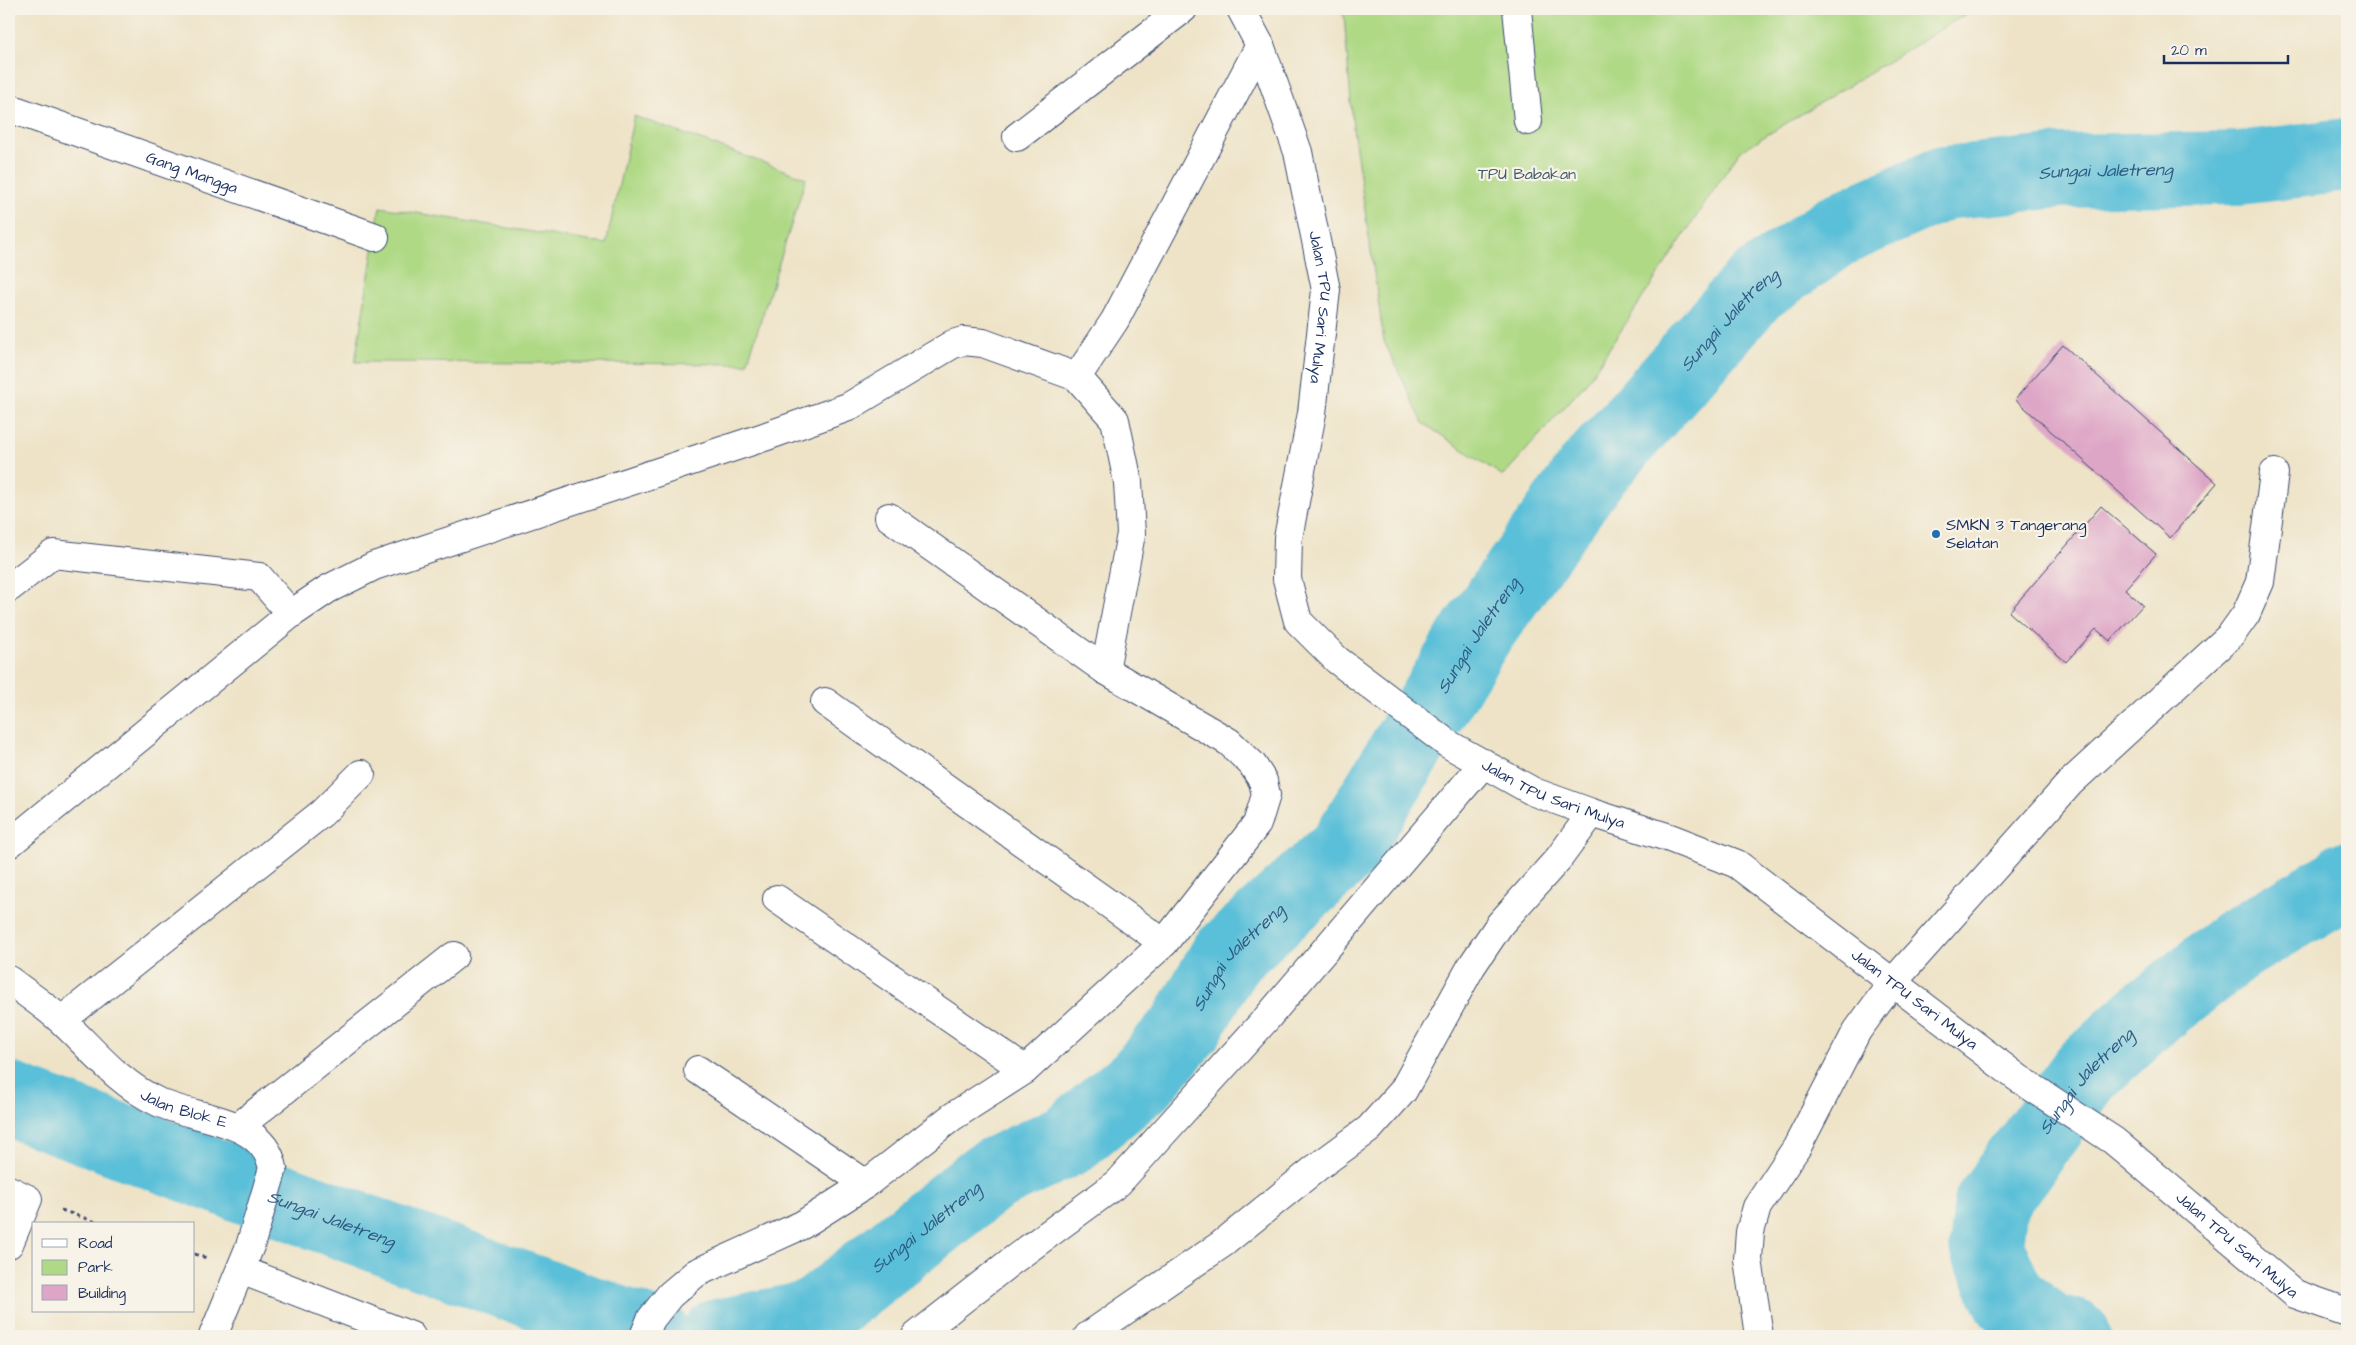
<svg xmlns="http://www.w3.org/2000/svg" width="2356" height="1345" font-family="'Architects Daughter',sans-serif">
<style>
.green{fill:#afd985;stroke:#658472}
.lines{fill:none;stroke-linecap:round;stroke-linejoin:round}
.river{stroke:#5abfd8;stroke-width:74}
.building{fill:#dea6c6}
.minor-casing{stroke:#3b4a6e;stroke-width:30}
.path{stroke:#3b4a6e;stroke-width:3;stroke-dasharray:4 4;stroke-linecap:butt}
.minor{stroke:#fff;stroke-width:28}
.poi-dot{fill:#1f6fb2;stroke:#f7f3e8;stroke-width:2}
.labels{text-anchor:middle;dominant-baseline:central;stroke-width:4.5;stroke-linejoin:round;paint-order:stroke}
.street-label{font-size:16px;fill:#1b2f5e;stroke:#f7f3e8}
.park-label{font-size:16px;fill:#405a68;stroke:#f7f3e8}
.poi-label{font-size:16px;fill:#1b2f5e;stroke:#f7f3e8;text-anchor:start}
.water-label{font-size:18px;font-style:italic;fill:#2e5a83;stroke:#f7f3e8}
</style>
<rect width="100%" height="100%" fill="#f7f3e8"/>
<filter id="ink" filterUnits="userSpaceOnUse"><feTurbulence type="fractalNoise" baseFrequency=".02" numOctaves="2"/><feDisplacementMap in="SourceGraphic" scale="10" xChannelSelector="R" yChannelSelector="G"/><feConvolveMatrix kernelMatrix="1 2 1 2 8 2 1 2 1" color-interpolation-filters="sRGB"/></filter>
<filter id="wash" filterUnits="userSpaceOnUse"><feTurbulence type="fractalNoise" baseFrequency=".0096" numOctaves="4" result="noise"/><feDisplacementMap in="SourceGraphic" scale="20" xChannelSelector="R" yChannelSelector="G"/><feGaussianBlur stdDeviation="1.12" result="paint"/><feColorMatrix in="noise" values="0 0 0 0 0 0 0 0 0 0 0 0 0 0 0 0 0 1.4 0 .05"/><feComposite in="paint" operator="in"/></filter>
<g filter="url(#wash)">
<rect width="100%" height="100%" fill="#eee3c7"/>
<path class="green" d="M1339,9H1974L1739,152L1587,382L1503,476L1423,423L1384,341L1353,128L1344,16Z
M634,116L806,178L747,364L355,362L380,207L606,244Z"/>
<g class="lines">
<g class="river">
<path id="s1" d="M9,1099L394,1242L655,1336"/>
<path id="s2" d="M718,1336L813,1317L990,1176L1068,1140L1140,1081L1186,1027L1226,957L1345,849L1476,634L1590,474L1754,288L1838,230L1944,183L2061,171L2239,168L2347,155"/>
<path id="s3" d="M2074,1336L2051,1330L2010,1300L1986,1246L1991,1203L2086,1072L2147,1016L2237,945L2343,883L2347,878"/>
</g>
</g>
<g id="blocks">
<path class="building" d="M2063,345L2217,483L2170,538L2015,399Z
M2101,506L2156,554L2125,589L2143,605L2110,641L2096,629L2066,662L2009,612Z"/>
</g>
</g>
<g filter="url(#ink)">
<use href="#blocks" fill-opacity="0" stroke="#3b4a6e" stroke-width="1"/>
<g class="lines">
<g class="minor-casing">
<g id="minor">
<path id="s4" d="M1241,9L1260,45L1298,152L1326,290L1312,413L1288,538L1287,579L1298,621L1337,660L1448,744L1534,792L1592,813L1670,838L1737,864L2018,1078L2114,1141L2295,1294L2347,1312"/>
<path d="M1517,9L1528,121"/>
<path id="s5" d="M9,108L375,237"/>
<path d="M1017,137L1183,9"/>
<path d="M1077,377L1115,320L1260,45"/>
<path d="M9,588L53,554L259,577L291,614"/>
<path d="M825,702L1164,943"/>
<path d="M9,844L291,614L328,589L374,566L764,437L848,407L953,344L963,341L983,343L1077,377L1115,420L1128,482L1131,534L1105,670"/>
<path d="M777,899L1025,1070"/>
<path id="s6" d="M9,980C27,994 46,1006 63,1022C94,1051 118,1083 158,1102C195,1120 263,1117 273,1168L250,1246L213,1336"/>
<path d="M62,1020L322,813L361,774"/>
<path d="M698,1070L866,1184"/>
<path d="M238,1127L454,956"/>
<path d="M9,1190L28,1199L9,1244"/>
<path d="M241,1270L411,1336"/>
<path d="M644,1336L651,1319L670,1295L696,1273L802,1225L866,1184L952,1117L1025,1070L1164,943L1257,824L1266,795L1263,781L1252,764L1229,742L1105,670L889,517"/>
<path d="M916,1336L1009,1263L1118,1183L1267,1018L1484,763"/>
<path d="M1088,1336L1222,1244L1316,1168L1369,1129L1403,1091L1471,967L1500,924L1559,858L1592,813"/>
<path d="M1759,1336L1748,1259L1750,1232L1757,1207L1797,1147L1857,1031L1892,983L2070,783L2231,635L2246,614L2260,582L2274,473"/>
</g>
</g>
<path class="path" d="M61,1210L102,1224
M194,1254L207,1258"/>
<use href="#minor" class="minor"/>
</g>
</g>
<circle class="poi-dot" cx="1936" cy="534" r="5"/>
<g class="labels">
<g class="street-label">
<text stroke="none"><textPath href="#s5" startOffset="194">Gang Mangga</textPath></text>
<text stroke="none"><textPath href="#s4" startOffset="312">Jalan TPU Sari Mulya</textPath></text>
<text stroke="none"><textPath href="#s4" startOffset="942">Jalan TPU Sari Mulya</textPath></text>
<text stroke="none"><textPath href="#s4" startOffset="1362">Jalan TPU Sari Mulya</textPath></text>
<text stroke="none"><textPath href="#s6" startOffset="220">Jalan Blok E</textPath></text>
<text stroke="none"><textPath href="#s4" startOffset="1768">Jalan TPU Sari Mulya</textPath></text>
</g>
<g class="park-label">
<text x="1527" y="174">TPU Babakan</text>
</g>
<g class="poi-label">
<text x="1946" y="525">SMKN 3 Tangerang<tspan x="1946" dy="18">Selatan</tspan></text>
</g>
<g class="water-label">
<text stroke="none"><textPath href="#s2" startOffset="1891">Sungai Jaletreng</textPath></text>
<text stroke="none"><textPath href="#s2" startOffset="1471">Sungai Jaletreng</textPath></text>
<text stroke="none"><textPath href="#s2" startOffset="1066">Sungai Jaletreng</textPath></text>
<text stroke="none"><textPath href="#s2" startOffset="661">Sungai Jaletreng</textPath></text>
<text stroke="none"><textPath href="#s3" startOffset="332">Sungai Jaletreng</textPath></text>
<text stroke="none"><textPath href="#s1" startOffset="344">Sungai Jaletreng</textPath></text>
<text stroke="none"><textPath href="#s2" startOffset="241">Sungai Jaletreng</textPath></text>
</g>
</g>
<rect width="2356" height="1345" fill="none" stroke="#f7f3e8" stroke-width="30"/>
<rect x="32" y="1222" width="162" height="90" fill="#f7f3e8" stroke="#9fa5b1"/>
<rect x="42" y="1239" width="25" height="8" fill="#ffffff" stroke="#9fa5b1"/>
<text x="78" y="1248" font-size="15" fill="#1b2f5e">Road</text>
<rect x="42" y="1260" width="25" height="15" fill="#afd985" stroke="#9fa5b1"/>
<text x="78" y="1272" font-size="15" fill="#1b2f5e">Park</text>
<rect x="42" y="1285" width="25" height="15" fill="#dea6c6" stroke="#9fa5b1"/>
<text x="78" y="1298" font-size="15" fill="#1b2f5e">Building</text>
<path d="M2164 55v8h124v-8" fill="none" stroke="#1b2f5e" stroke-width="2.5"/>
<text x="2171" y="55" font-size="15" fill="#1b2f5e" stroke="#f7f3e8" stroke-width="4" paint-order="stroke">20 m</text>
</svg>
